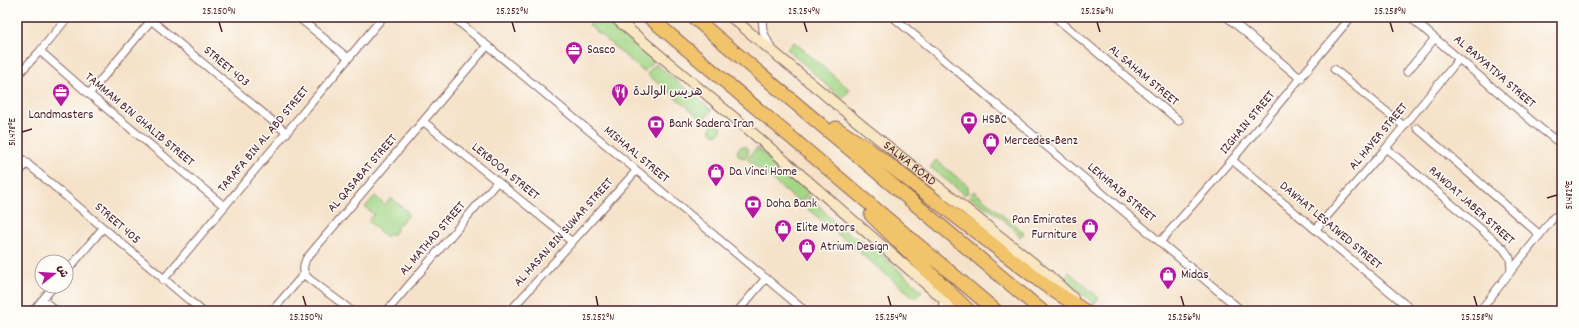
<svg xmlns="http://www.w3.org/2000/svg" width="1579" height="328" font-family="Dekko,'Playpen Sans Arabic',sans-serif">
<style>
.green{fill:#a3d686;stroke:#767a58}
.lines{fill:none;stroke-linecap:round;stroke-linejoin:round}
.minor-casing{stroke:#866362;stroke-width:9}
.secondary-casing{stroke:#866362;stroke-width:12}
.motorway-casing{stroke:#866362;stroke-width:15}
.minor{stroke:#fff;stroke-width:7}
.secondary{stroke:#f9e7c3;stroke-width:10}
.motorway{stroke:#f1c36a;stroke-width:13}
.ticks{fill:none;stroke:#4a1f2b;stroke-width:1.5}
.labels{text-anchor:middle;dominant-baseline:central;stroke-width:3;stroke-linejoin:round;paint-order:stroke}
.poi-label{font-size:13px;fill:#4a1f2b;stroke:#fdfcf7;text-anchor:start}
.street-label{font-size:13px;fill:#4a1f2b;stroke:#fdfcf7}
.neatline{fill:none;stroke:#4a1f2b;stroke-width:1.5}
.ticks-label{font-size:10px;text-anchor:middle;fill:#4a1f2b}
</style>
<rect width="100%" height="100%" fill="#fdfcf7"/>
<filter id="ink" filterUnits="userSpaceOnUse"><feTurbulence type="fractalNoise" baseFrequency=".025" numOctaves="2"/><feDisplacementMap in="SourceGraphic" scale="8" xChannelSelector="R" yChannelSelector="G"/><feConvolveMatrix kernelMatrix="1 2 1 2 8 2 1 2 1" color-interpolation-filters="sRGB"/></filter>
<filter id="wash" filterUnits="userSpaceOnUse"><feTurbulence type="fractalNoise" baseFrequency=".012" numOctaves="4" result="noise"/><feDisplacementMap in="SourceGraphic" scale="16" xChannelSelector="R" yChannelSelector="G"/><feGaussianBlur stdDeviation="0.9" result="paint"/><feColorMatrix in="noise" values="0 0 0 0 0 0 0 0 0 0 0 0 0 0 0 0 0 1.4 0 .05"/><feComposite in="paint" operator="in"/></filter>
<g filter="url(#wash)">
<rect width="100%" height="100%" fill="#f5e2c9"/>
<path class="green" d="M597,17H601L654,61L644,72L589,25Z
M794,42L850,90L842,99L787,49Z
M656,64L712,110L703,120L647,74Z
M710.5 129a5.5 5.5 0 1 1 11 0a5.5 5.5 0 1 1-11 0Z
M737.5 152a5.5 5.5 0 1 1 11 0a5.5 5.5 0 1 1-11 0Z
M757,148L809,192L800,203L747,159Z
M936,160L968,186V193L964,194L930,167Z
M974,191L1024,233L1020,237C1006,219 989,209 969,197Z
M375,196L385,205L391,198L407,211L408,216L396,227L398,229L392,235L390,233L386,237L368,221L374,214L365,207Z
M810,196L830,218L846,232L865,243L857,250L803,205Z
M869,243L922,291L915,298L860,253Z
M1069,272L1099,298L1094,304L1064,278Z"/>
</g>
<g filter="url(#ink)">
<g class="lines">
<g class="minor-casing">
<path id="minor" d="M298,17L348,58
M453,17L805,311
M762,17L763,31L771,48
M893,17L1242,311
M1055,17L1179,121
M1227,17L1301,79
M1410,17L1540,128L1562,145
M151,20L287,133
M40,51L89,94L224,206
M1334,69L1404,126
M1407,72L1435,38
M17,76L40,51L68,17
M89,94L154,17
M424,122L571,241
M1417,128L1540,235
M1386,148L1503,248L1510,258L1511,271L1480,311
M17,155L202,311
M1232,160L1413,311
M17,175L27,163
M1316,229L1386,148L1459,59
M1160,242L1232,160L1351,17
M1511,271L1554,217
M66,272L103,228
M163,280L383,17
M43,300L56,311
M33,311L54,286
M272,311L304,274
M352,311L308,278C302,271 303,267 306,259L487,46
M387,311L497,182
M510,311L636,171
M738,311L766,278
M943,311V299"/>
</g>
<g class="secondary-casing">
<g id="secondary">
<path d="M614,17L755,135L957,311"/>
<path id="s1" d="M731,17L865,128L1048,275L1073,298"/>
</g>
</g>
<g class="motorway-casing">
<path id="motorway" d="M649,17L996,311
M693,17L1042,311
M836,128L867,148L1045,285L1085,311
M871,215L969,311"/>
</g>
<use href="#minor" class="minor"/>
<use href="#secondary" class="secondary"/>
<use href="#motorway" class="motorway"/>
</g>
</g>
<path class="ticks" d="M219,22L222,32M512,22L515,32M804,22L807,32M1097,22L1100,32M1390,22L1393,32M22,132L32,129M1547,198L1557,195M303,296L306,306M596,296L598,306M888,296L891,306M1181,296L1184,306M1474,296L1477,306"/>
<defs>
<g id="office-pin" transform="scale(0.9)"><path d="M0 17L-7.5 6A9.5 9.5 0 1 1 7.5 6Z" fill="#b5179e" stroke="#fdfcf7"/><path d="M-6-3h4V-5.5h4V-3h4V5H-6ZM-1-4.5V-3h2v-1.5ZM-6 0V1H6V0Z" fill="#fff"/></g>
<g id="restaurant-pin" transform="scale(0.9)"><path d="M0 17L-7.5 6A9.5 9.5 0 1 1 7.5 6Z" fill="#b5179e" stroke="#fdfcf7"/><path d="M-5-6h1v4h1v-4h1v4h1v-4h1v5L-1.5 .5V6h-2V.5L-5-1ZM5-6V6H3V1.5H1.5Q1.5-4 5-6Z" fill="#fff"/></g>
<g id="bank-pin" transform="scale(0.9)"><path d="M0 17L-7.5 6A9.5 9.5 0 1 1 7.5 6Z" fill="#b5179e" stroke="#fdfcf7"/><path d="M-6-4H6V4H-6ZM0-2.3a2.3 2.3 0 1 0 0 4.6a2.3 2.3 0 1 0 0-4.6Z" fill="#fff"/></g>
<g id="shop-pin" transform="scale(0.9)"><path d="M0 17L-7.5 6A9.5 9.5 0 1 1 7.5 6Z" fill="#b5179e" stroke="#fdfcf7"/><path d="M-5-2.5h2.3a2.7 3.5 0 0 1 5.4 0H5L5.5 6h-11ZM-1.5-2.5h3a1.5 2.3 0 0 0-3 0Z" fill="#fff"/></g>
</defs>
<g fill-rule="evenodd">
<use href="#office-pin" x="574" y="50"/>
<use href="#office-pin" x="61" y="92"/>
<use href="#restaurant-pin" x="620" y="92"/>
<use href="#bank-pin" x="969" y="120"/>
<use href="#bank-pin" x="656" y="124"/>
<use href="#shop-pin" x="991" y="141"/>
<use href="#shop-pin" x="716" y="172"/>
<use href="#bank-pin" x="753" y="204"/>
<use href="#shop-pin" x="1090" y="227"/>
<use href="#shop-pin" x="783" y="228"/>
<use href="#shop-pin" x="807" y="247"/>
<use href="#shop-pin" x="1168" y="275"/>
</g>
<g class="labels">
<g class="poi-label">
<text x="587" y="50">Sasco</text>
<text x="633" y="92">هريس الوالدة</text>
<text x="61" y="115" text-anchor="middle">Landmasters</text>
<text x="982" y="120">HSBC</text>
<text x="669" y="124">Bank Sadera Iran</text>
<text x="1004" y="141">Mercedes-Benz</text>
<text x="729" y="172">Da Vinci Home</text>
<text x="766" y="204">Doha Bank</text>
<text x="1077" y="220" text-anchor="end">Pan Emirates<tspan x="1077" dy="15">Furniture</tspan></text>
<text x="796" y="228">Elite Motors</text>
<text x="820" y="247">Atrium Design</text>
<text x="1181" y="275">Midas</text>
</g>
<g class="street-label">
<text transform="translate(226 67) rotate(40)">STREET 403</text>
<text transform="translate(1494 72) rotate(41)">AL BAYYATIYA STREET</text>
<text transform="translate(1143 76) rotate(40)">AL SAHAM STREET</text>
<text transform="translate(139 120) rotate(40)">TAMMAM BIN GHALIB STREET</text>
<text transform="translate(1248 123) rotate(-50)">IZGHAIN STREET</text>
<text transform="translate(1379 137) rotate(-50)">AL HAYER STREET</text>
<text transform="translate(264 140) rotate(-50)">TARAFA BIN AL ABD STREET</text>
<text transform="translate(636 155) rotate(40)">MISHAAL STREET</text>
<text stroke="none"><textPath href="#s1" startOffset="231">SALWA ROAD</textPath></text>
<text transform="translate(505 172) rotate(39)">LEKBOOA STREET</text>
<text transform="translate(363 174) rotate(-49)">AL QASABAT STREET</text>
<text transform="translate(1121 193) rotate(40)">LEKHRAIB STREET</text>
<text transform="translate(1471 206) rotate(42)">RAWDAT JABER STREET</text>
<text transform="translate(117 224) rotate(41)">STREET 405</text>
<text transform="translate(1330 226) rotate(40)">DAWHAT LESAIWED STREET</text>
<text transform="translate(564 233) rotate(-48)">AL HASAN BIN SUWAR STREET</text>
<text transform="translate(433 239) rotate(-49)">AL MATHAD STREET</text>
</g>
</g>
<rect width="1579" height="328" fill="none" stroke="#fdfcf7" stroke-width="44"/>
<g transform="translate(54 274) rotate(73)"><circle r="19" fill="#fdfcf7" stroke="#b5a4a5"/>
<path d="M0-3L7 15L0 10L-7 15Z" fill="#b5179e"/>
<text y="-6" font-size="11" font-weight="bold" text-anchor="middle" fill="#4a1f2b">ش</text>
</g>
<rect x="22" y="22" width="1535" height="284" class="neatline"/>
<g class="ticks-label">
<text x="219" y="14">25.250°N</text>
<text x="512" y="14">25.252°N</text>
<text x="804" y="14">25.254°N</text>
<text x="1097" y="14">25.256°N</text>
<text x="1390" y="14">25.258°N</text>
<text transform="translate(11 132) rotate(-90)" y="4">51.478°E</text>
<text transform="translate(1568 195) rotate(-90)" y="4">51.482°E</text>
<text x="306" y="320">25.250°N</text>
<text x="598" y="320">25.252°N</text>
<text x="891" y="320">25.254°N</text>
<text x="1184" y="320">25.256°N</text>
<text x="1477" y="320">25.258°N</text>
</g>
</svg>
